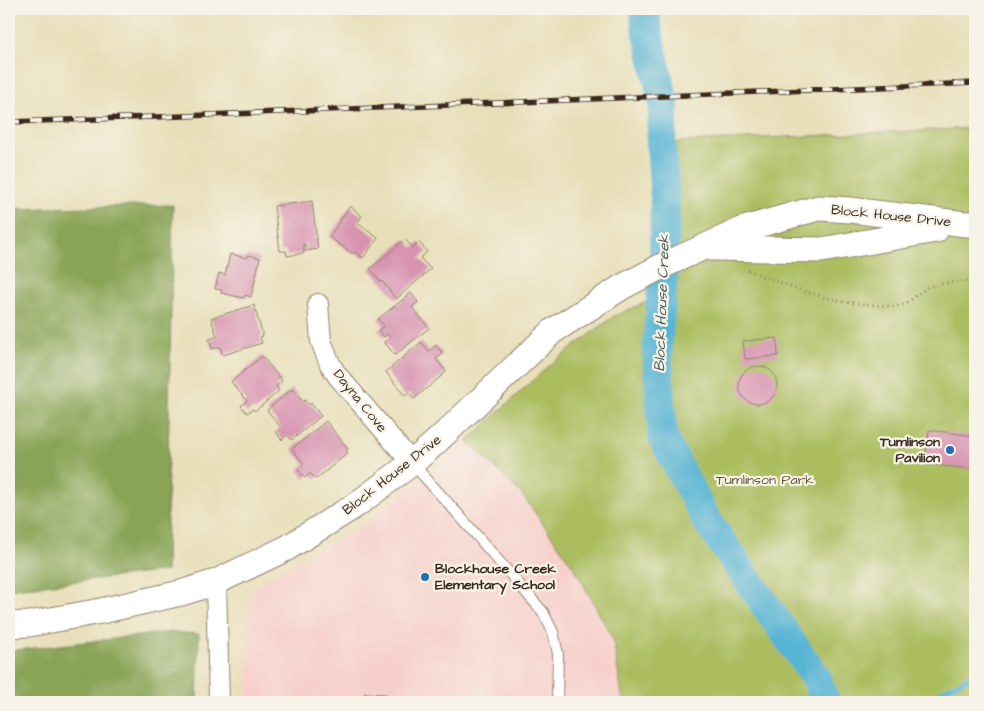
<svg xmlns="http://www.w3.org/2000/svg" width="984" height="711" font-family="'Architects Daughter',sans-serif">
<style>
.built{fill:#f7d0cc}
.green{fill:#acbd61;stroke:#747440}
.forest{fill:#89a457;stroke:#62673a}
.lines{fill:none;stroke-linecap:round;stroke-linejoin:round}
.stream{stroke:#56b4d4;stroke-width:5}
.river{stroke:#56b4d4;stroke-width:30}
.building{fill:#d793b0}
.service-casing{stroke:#92846c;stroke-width:12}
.minor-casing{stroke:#92846c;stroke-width:22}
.tertiary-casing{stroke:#92846c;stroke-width:27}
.path{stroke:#92846c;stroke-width:3;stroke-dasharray:1 4;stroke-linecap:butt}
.service{stroke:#fff;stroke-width:10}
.minor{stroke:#fff;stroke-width:20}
.tertiary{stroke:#fff;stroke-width:25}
.rail-casing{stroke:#3b2a1e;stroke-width:5.5}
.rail{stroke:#f7f3e8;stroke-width:4;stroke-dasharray:11;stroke-linecap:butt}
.poi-dot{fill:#1f6fb2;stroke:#f7f3e8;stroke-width:2}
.labels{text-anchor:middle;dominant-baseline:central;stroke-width:4.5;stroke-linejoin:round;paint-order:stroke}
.street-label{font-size:14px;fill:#3b2a1e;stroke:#f7f3e8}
.poi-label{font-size:14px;font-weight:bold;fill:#3b2a1e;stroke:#f7f3e8;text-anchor:end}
.park-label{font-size:14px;fill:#5d5632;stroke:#f7f3e8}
.water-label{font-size:15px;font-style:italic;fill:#445a5e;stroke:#f7f3e8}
</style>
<rect width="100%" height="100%" fill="#f7f3e8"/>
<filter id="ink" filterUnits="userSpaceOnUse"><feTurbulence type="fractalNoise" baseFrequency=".02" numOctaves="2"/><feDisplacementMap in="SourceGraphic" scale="10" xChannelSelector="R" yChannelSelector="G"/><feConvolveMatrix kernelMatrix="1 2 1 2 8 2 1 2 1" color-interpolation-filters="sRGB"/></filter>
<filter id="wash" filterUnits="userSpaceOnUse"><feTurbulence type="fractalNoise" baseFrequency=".0096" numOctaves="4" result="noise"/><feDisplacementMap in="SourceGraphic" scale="20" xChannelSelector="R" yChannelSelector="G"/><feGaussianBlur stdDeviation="1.12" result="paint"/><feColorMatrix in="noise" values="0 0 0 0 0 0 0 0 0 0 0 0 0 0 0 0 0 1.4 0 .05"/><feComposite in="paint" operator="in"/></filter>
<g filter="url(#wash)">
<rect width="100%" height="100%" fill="#e8dfb9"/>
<path class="built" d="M467,441L521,493L575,569L613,638L623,702H246L248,607L256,585L369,522Z"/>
<path class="green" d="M975,128V702H623L613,639L575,569L521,493L467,441L545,369L614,316L665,294V198L661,143Z"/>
<path class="forest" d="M173,205L166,571L9,589V209Z
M172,632L199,634L197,702H9V651Z"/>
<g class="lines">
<path class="stream" d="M926,702L940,692L975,674"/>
<path class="river" d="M645,9L646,24L664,104L661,143L665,198L664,265L657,349L663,438L707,521L817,679L825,702"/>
</g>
<g id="blocks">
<path class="building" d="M312,201L318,249L306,251L305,244H303L304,253L287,256L286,251H280L274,206Z
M350,206L362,216L357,223L378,238L363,258L355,252L353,254L329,237Z
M405,239L413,248L419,242L427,252L420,258L431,269L396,299L382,281L381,282L370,269Z
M230,254L247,258L248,255L260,258L251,297L245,295L244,298L221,293L222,290L215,289L219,273L225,275Z
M411,293L418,302L412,307L429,328L395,355L384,342L390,338L387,334L384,337L378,330L384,326L378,319Z
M254,305L263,336L260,337L262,343L223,355L220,347L212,349L209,339L217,337L211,318Z
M777,338L778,356L745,359L743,341Z
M421,342L429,351L436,345L443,354L436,359L446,372L414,399L409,393L405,396L386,372Z
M262,356L282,381L276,386L279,391L255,411L253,409L247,413L241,406L247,401L231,382Z
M739 385a19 19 0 1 1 38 0a19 19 0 1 1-38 0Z
M292,389L303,402L305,400L309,405L311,403L321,416L292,440L287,435L282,440L276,432L281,428L267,410Z
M326,421L348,449L346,451L348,453L316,479L310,473L305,478L298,470L304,464L292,449Z
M929,430L975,436L971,469L925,464Z
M365,693L386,694V702H365Z"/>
</g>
</g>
<g filter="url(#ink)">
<use href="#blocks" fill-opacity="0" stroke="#92846c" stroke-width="1"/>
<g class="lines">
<g class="service-casing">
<path id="service" d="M412,463L465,522L543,612L553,632L558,654L557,702"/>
</g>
<g class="minor-casing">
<path id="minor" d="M318,304L321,341L330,364L337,375L412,463
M216,582L219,702"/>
</g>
<g class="tertiary-casing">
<path id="tertiary" d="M711,248L821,250L936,230
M9,625L29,624L101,611L181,593L216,582L287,548L356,505L412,463L436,442L553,331L622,287L664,265L744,229L818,208L850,210L966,224H975"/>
</g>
<path class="path" d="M748,270C789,286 828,303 873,305C881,305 889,307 897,306C909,304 916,295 926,288C934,283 965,281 975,281"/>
<use href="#service" class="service"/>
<use href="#minor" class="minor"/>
<use href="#tertiary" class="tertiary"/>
<g class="rail-casing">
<path id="rail" d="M9,122L184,116L975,83"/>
</g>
<use href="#rail" class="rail"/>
</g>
</g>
<g class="poi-dot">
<circle cx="950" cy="450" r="5"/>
<circle cx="425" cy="577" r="5"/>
</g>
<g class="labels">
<g class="street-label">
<text transform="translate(891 216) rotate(6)">Block House Drive</text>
<text transform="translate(360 401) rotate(51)">Dayna Cove</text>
<text transform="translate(392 475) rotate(-38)">Block House Drive</text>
</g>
<g class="poi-label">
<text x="940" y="442">Tumlinson<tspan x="940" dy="16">Pavilion</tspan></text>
<text x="435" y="569" text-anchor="start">Blockhouse Creek<tspan x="435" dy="16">Elementary School</tspan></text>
</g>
<g class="park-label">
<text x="765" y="480">Tumlinson Park</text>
</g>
<g class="water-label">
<text transform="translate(662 303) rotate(-88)">Block House Creek</text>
</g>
</g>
<rect width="984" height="711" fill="none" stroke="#f7f3e8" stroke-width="30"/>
</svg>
